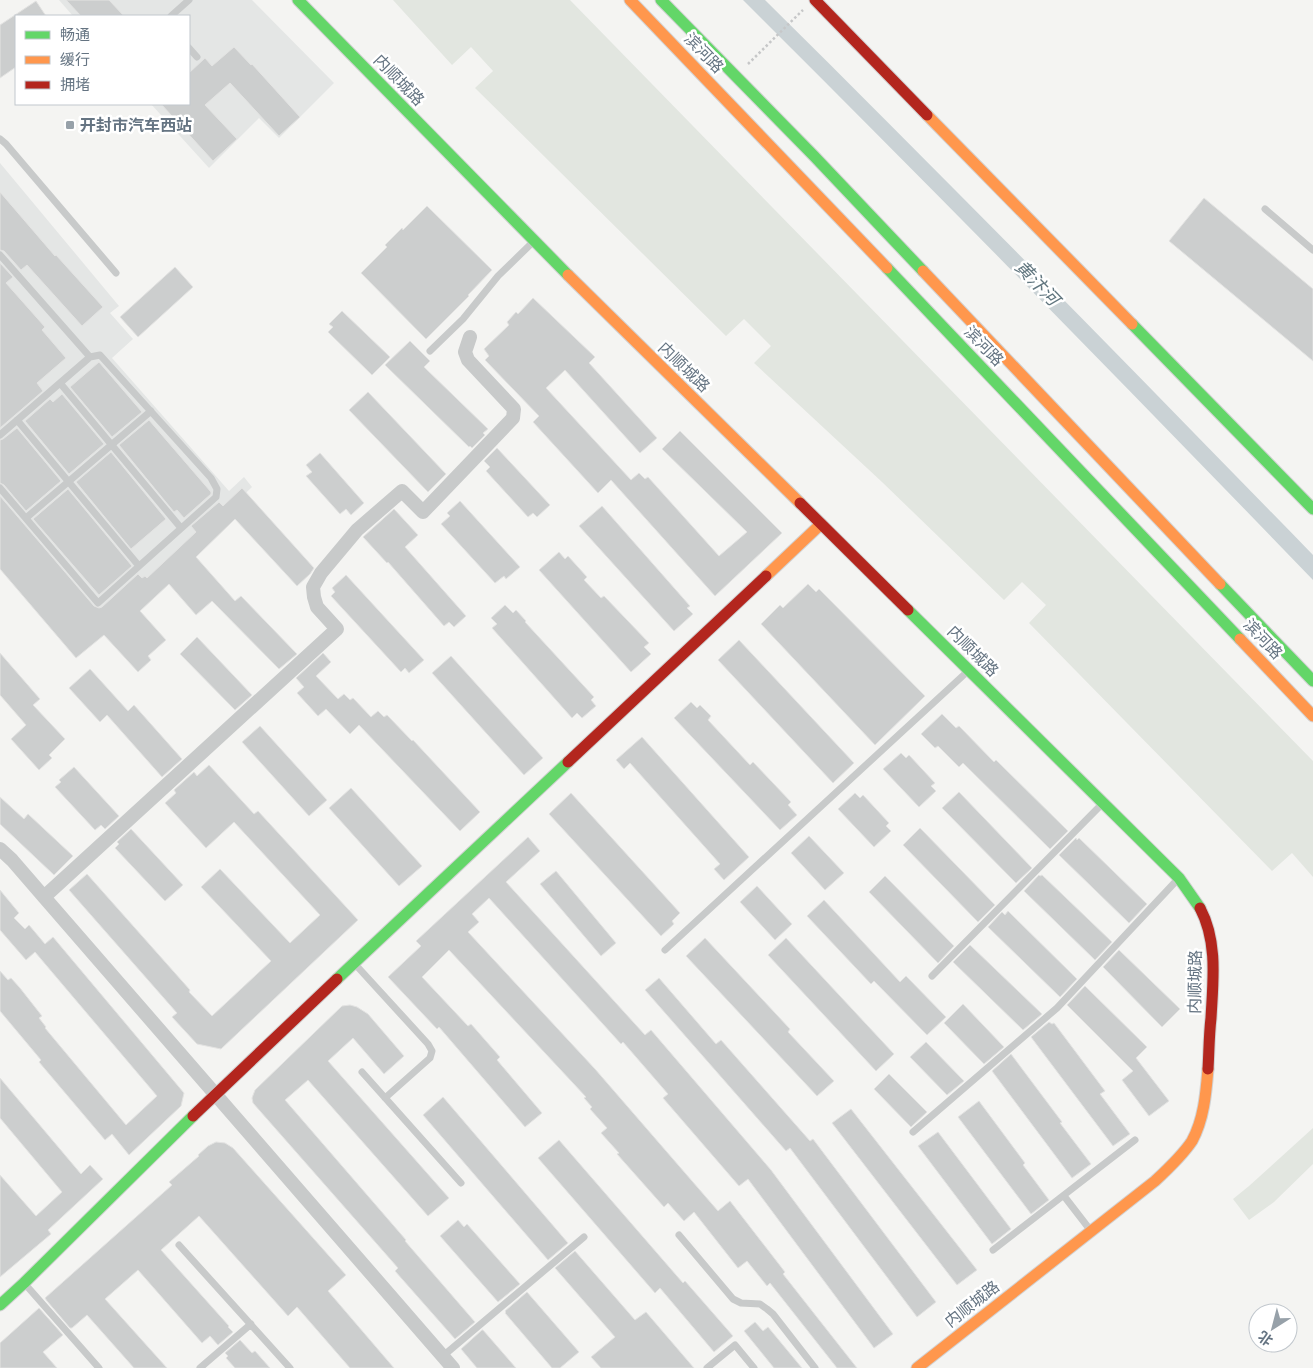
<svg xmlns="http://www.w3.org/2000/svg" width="1313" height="1368" font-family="Arial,'Noto Sans SC',sans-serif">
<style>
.built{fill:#e4e6e5}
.green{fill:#e2e6e0}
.water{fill:#cad2d5}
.building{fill:#cccece;stroke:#e3e3e2}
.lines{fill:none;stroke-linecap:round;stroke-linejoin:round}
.fast-casing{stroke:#d2d2d3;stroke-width:13}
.slow-casing{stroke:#d2d2d3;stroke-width:13}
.jam-casing{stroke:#d2d2d3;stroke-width:13}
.path{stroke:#c6c7c8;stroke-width:2.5;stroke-dasharray:2.5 2.5;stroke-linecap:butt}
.lane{stroke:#c8caca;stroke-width:7}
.street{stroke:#c8caca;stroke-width:14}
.fast{stroke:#63d668;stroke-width:11}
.slow{stroke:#ff974d;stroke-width:11}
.jam{stroke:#b3261e;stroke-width:11}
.poi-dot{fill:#97a1a9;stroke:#fff;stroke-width:2}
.labels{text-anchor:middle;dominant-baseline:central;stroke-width:5;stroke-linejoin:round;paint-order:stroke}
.street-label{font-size:16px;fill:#657482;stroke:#fff}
.poi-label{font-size:16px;font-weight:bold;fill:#657482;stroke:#fff;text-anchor:start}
.water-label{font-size:18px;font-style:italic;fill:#61767f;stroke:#fff}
</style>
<rect width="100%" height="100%" fill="#f4f4f2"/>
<path class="built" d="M59,0H252L334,83L279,138L259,118L209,168L151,104H189V16H73Z
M0,163L119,306L110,313L133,339L112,358L229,491L244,477L252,487L95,638L0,524Z"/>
<path class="green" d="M393,0H570L1313,761V877L1292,853L1272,871L1029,623L1046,605L1022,582L1004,600L882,482L754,363L771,346L744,319L726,336L475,88L493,71L471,47L452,65Z
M1313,1128V1164L1274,1202L1249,1220L1233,1199L1249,1186Z"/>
<path class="water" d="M743,0H765C950,183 1132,369 1313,555V580C1125,385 935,191 743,0Z"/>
<path class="building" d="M66,0H109L124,16H81Z
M36,1L46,16H16V67L0,78V25Z
M234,47L251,65L252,64L300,117L279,136L230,83L205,105L237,139L213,161L161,104H189V73L205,58L212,66Z
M0,192L55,256L56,255L103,307L82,326L27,265L21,270L4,251L0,250Z
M1204,198L1313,289V361L1169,241Z
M427,206L492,270L468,295L469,296L426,339L361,273L387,247L385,245L402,228L403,230Z
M0,263L13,277L6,283L45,327L42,330L66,358L37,383L43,391L0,428Z
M175,267L193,287L138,337L120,317Z
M533,298L595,357L589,363L657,438L640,453L565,370L546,388L631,480L639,473L645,479L648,477L719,556L747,532L662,449L680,431L782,533L715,596L611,480L598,493L533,422L539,416L485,360L489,356L484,349L509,325L507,322L516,312L518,314Z
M342,311L390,357L372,375L328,332L333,327L329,324Z
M410,341L430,361L424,367L488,429L483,433L485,435L472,448L470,446L469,447L385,365Z
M99,362L142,412L112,437L70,387Z
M368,392L446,474L428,492L349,410Z
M62,394L104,444L69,474L25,421L50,399L53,402Z
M149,420L211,492V494L184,518L177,510L174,512L119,445Z
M17,428L61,481L26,511L4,485L0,483V440L3,439Z
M497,448L550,505L537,517L533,513L528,517L486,471L490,467L484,461Z
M111,452L166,519L131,549L76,482Z
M320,453L364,503L351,515L346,509L340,514L306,476L312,472L306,465Z
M242,488L314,568L310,574L297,586L235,519L196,557L235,601L241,596L297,654L279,669L212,601L196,615L169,584L140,611L166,640L148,656L151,660L138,672L104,635L76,658L0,569V496L94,606L99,608L102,607L138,574L142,578L145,576L147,578L196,532L191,526L219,502L223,506Z
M68,489L132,566L99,595L33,519Z
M460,501L520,567L506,579L504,576L495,583L441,524L450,516L447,513Z
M602,506L690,606L687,608L693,614L674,631L579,526Z
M394,509L418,535L405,547L466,616L454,627L449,622L444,626L388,562L387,563L363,537Z
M559,552L565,559L568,556L587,577L584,580L601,598L604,596L649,643L644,647L651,654L631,672L539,570Z
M346,575L424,660L409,673L405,668L401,672L331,596L335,592L332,588Z
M808,584L816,592L819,589L925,696L875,745L761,624L780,605L783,608Z
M505,605L513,613L516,610L526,621L525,622L594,697L591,700L596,706L582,718L577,713L572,718L492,628L497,624L491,618Z
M197,637L252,695L235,710L180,654Z
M739,640L854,763L833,783L718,660Z
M0,653L40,699L33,705L65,739L49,755L52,758L39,770L11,739L26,725L0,695Z
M323,653L331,662L316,676L338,699L344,694L350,700L353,698L371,717L378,711L384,717L387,715L412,741L413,740L480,812L460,831L359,725L350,734L326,709L318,716L297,693L304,687L296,678Z
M451,656L543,758L524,775L432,673Z
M90,669L128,711L134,705L182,759L162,777L107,715L100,722L69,688Z
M691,702L697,708L700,705L711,716L708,720L750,765L753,762L791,802L788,805L797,815L780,830L674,718Z
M942,714L956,728L959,726L994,762L996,760L1068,831L1050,849L963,763L959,767L938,746L935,748L921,734Z
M260,726L327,800L309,816L242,742Z
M642,737L749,857L724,880L714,869L720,864L630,763L624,769L616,760Z
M901,753L906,758L909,755L935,783L931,786L936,791L919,807L883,769Z
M209,765L254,814L258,811L358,920L221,1049L197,1044L172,1017L177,1013L69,890L87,874L190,990L189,992L212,1016L271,961L201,887L220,869L290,943L320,915L234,822L206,848L165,803L176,793L174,790L194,772L197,776Z
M74,767L119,816L105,829L101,825L95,830L55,787L61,782L59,780Z
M351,788L422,866L399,886L329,808Z
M959,792L1032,868L1016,883L942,808Z
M571,793L680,913L672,921L674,924L661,936L549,814Z
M855,793L860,798L863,795L889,823L886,826L891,831L874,847L838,809Z
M0,797L24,819L28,814L73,856L54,875L0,824Z
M920,828L995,905L978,922L903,845Z
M131,829L183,885L165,901L115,848L119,844L117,842Z
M809,836L844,873L825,890L791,853Z
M528,837L540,851L506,882L645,1035L651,1030L771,1170L893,1334L874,1348L748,1179L739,1186L663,1098L668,1094L623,1042L621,1044L489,898L472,914L479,922L468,932L595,1069L718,1211L730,1201L785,1272L783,1274L857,1368H837L770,1283L767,1286L747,1261L738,1268L694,1212L684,1221L668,1203L664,1207L617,1154L619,1153L601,1133L607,1128L590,1109L592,1107L584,1098L586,1097L449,950L422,977L468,1026L471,1024L500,1057L497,1060L542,1113L525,1127L439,1027L437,1029L388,977L421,946L416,941Z
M1076,838L1077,840L1079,838L1147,904L1129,923L1059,855Z
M556,871L616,943L601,956L540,884Z
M1039,875L1040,876L1042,875L1112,942L1095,960L1024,891Z
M885,876L954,946L938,963L869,892Z
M757,886L792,924L775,940L740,902Z
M0,890L19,913L14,918L25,929L29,925L45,944L53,937L184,1093L181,1106L129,1155L112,1134L105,1140L39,1062L41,1060L0,1011V971L8,980L11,978L20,988L42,1016L39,1018L46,1027L45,1028L126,1125L157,1096L35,952L26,960L0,930Z
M824,900L900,982L906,976L946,1017L927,1035L874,981L871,984L807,916Z
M1008,911L1077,979L1060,997L988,927L1002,912L1005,915Z
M705,938L790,1029L788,1032L834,1081L817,1096L686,956Z
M786,938L894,1054L876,1071L768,955Z
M970,945L1042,1014L1023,1030L953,962Z
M1119,950L1180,1009L1162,1027L1103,967Z
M659,978L716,1044L721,1040L810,1141L813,1139L936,1302L917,1317L790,1148L786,1151L645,990Z
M1085,986L1147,1047L1136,1058L1169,1101L1149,1116L1122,1080L1133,1071L1067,1005Z
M963,1004L1004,1047L984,1064L944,1023Z
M350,1005L357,1007L368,1014L404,1056L384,1074L353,1038L328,1061L449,1198L428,1216L308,1080L285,1100L406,1240L405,1241L475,1322L455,1339L395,1271L398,1268L253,1103L252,1098L255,1090L342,1006Z
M1049,1022L1052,1024L1054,1023L1105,1091L1100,1094L1130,1134L1113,1146L1031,1037Z
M926,1042L964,1081L947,1095L910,1057Z
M1011,1054L1062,1122L1060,1123L1091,1164L1072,1178L992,1071Z
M889,1074L927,1112L911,1127L874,1089Z
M0,1078L81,1174L90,1165L103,1179L48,1230L51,1234L0,1277V1175L36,1216L62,1192L0,1118Z
M443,1097L568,1243L548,1260L423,1115Z
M979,1101L1025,1163L1023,1165L1049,1200L1031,1214L958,1117Z
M851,1109L977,1270L957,1285L832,1123Z
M938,1132L1011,1229L992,1244L918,1146Z
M559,1140L683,1283L685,1281L733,1336L714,1352L660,1288L655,1293L538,1158Z
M216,1142L225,1143L233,1148L346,1275L328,1291L394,1368H350L297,1307L288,1316L199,1216L161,1250L229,1326L228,1327L233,1332L218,1345L210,1336L202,1343L138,1270L105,1299L167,1368H134L87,1315L72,1328H70L47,1301L45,1298L172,1185L169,1182L199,1156L198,1155L208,1146Z
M458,1220L464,1227L467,1224L520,1284L498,1302L440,1236Z
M575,1251L635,1320L646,1312L694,1368H601L591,1357L615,1337L555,1268Z
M527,1292L579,1352L560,1368H552L505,1313L506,1312L505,1311Z
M39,1308L63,1335L43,1352L57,1368H0V1343Z
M755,1322L763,1331L768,1327L802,1368H774L744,1331Z
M482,1330H483L516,1368H477L461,1349Z
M240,1340L252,1353L255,1351L270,1368H235L226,1358L228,1356L225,1353Z"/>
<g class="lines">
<g class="fast-casing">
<path id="fast" d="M298,0L568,275
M661,0L814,156L923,271
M887,268L1240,639
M1132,324L1313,509
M1220,584L1313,681
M908,610L1179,878L1200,908
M337,979L568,762
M0,1305L24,1283L193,1116"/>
</g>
<g class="slow-casing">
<path id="slow" d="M630,0L887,268
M927,115L1132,324
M923,271L1220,584
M568,275L800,503
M766,576L821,524
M1240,639L1313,716
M917,1368L1155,1181C1168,1169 1182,1156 1192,1141C1204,1119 1206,1093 1208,1069"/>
</g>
<g class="jam-casing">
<path id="jam" d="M815,0L927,115
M800,503L908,610
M568,762L766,576
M1200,908C1218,942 1213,981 1211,1018C1209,1035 1209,1052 1208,1069
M193,1116L337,979"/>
</g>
<path class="path" d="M748,64L803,10"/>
<path class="lane" d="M171,16L189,0
M189,48L197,57
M0,139L6,144L116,273
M1265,209L1313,250
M0,255L90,357L100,355L211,478L217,489L216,497L98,603L0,488
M430,351L463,319L498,276L533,242
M60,383L181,528
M17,420L139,566
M0,435L90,357
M26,518L151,411
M665,950L968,671
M354,963L428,1044L432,1051L430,1058L385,1098
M932,976L1102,804
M362,1072L461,1183
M913,1132L1057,1008L1178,879
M1064,1196L1091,1231
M679,1235L733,1299L741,1303L760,1304L767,1309L773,1314L815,1368
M179,1245L290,1368
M993,1250L1135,1140
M25,1284L99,1368
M443,1356L584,1237
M200,1368L251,1324
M707,1368L735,1345L754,1368"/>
<path class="street" d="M0,849L12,860L44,897L453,1368
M44,897L337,629L317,607L314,597L313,587L321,573L357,530L402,491L423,512L513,418L514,409L468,360L465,352L470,337"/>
<use href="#fast" class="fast"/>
<use href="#slow" class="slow"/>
<use href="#jam" class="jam"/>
</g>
<rect class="poi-dot" x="65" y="120" width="10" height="10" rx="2.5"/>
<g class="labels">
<g class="street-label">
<text transform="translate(704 53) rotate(46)">滨河路</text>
<text transform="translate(399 80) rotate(46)">内顺城路</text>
<text transform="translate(984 346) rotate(46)">滨河路</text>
<text transform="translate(684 367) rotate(44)">内顺城路</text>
<text transform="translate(1263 639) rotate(47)">滨河路</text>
<text transform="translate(973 651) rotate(45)">内顺城路</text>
<text transform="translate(1195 982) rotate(-89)">内顺城路</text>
<text transform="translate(972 1304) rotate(-38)">内顺城路</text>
</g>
<g class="poi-label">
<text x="80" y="125">开封市汽车西站</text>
</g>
<g class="water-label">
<text transform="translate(1037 283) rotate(46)">黄汴河</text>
</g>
</g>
<rect x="15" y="15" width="175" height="90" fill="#ffffff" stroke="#c1c7cd"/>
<rect x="25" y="31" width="25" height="8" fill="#63d668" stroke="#c1c7cd"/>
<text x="60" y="40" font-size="15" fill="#657482">畅通</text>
<rect x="25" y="56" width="25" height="8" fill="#ff974d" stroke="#c1c7cd"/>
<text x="60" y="65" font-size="15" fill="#657482">缓行</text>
<rect x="25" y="81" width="25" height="8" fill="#b3261e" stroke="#c1c7cd"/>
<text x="60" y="90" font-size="15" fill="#657482">拥堵</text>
<g transform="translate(1273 1328) rotate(216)"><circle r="24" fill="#ffffff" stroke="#c1c7cd"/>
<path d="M0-4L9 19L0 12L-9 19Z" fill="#97a1a9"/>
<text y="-8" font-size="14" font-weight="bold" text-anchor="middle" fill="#657482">北</text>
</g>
</svg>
